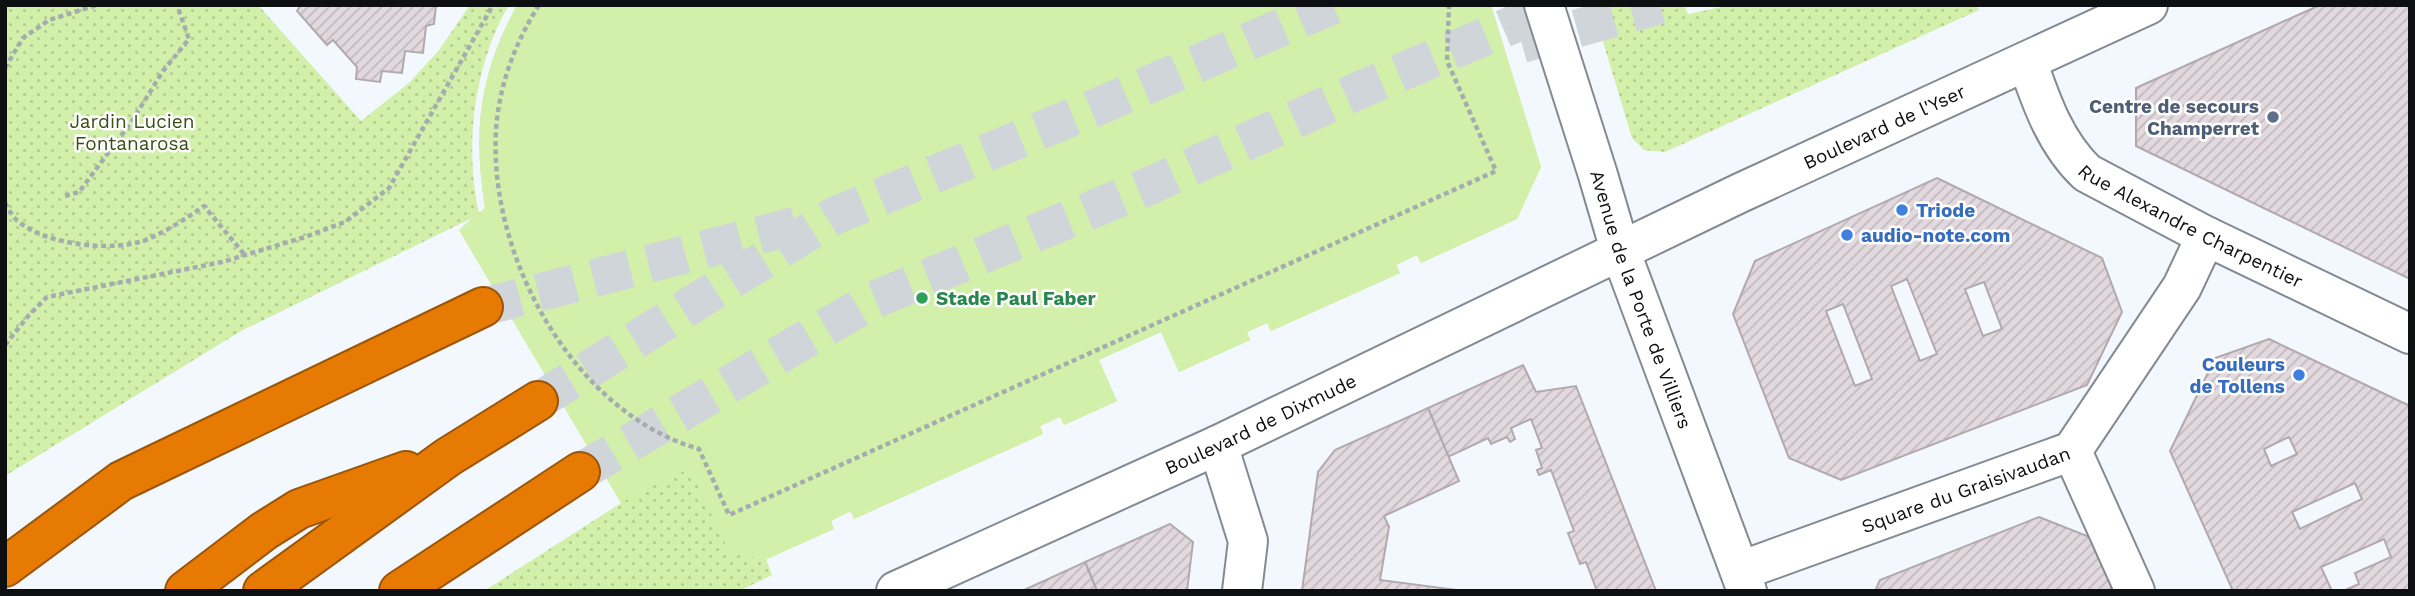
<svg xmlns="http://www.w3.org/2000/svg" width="2415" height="596" font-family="'Work Sans',sans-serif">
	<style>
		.grass { fill: url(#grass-dots) }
		.pitch { fill: #d2f0a9 }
		.building { fill: url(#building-hatch); stroke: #b2a9ae; stroke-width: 2; fill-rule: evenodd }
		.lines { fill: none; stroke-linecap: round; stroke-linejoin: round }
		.highway-tunnel { stroke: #d0d5da; stroke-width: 38; stroke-dasharray: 38 19; stroke-linecap: butt }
		.minor-casing { stroke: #848a91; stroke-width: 42 }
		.highway-casing { stroke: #9a5507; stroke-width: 42 }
		.path { stroke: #a6abb0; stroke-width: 4.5; stroke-dasharray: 5 3.5; stroke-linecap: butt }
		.minor { stroke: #fff; stroke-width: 38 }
		.highway { stroke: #e67a02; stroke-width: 38 }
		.service-dot { fill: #5c6f8a; stroke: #fff; stroke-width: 2.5 }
		.shop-dot { fill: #3f7fe0; stroke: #fff; stroke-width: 2.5 }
		.leisure-dot { fill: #2e9e5b; stroke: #fff; stroke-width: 2.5 }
		.labels { text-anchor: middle; stroke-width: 5; stroke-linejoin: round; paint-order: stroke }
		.service-label { font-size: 19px; font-weight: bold; fill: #4e5e75; stroke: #fff; text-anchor: end }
		.park-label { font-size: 19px; fill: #3a4e14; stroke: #fff }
		.street-label { font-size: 19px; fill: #0d0f11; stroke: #fff }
		.shop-label { font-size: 19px; font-weight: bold; fill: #366cbe; stroke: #fff; text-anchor: start }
		.leisure-label { font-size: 19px; font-weight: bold; fill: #27864d; stroke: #fff; text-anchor: start }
	</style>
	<defs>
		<pattern id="grass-dots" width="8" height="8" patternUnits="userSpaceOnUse" patternTransform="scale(1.75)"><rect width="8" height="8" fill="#d2f0a9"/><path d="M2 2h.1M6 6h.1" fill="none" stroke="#b3cd90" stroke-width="1.8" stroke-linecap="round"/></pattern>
		<pattern id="building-hatch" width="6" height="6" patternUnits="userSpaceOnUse" patternTransform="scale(1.75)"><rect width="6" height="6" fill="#e2d9df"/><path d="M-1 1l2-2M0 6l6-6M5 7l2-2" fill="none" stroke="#c1b9be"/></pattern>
	</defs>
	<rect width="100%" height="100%" fill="#f2f8fe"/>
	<g class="grass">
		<path d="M5 5H258L361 121 410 82 439 50 470 5H509C474 64 464 147 479 213L485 208C473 130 479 75 517 5H1491L1541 167 1517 219 1421 263 1417 255 1396 265 1400 273 1271 331 1267 323 1247 332 1250 340 1179 372 1161 332 1098 360 1117 401 1064 425 1060 417 1040 426 1043 434 854 519 851 511 831 521 834 529 766 559 772 575 739 591H484L621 503 459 230 472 218 241 331 5 476Z"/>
		<path d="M1592 5H1684L1688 14 1731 5H1976L1979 10 1665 152 1644 150 1632 138Z"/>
	</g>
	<path class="pitch" d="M517 5H1491L1541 167 1517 219 1421 263 1417 255 1396 265 1400 273 1271 331 1267 323 1247 332 1250 340 1179 372 1161 332 1099 360 1117 401 1064 425 1060 417 1040 426 1043 434 854 519 850 511 830 521 834 529 765 560 729 552 693 475 679 471 621 503 459 230 485 208C473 130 479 75 517 5Z"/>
	<g class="building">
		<path d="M301 5H436L434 24 426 26 423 53 405 51 402 73 382 71 380 82 356 79 357 67 333 40 327 45 297 11Z"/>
		<path d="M2320 5H2410V279L2136 146V88Z"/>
		<path d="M1937 178 2102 258 2122 312 2087 385 1841 480 1789 458 1733 314 1755 261ZM1907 279 1937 354 1920 361 1891 286ZM1984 282 2002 329 1983 336 1965 289ZM1843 304 1872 379 1855 386 1826 311Z"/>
		<path d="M2269 339 2410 406V591H2343L2359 584 2355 573 2391 557 2384 539 2321 567 2332 591H2233L2170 451 2215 358ZM2289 437 2297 454 2271 466 2264 449ZM2355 483 2362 499 2300 529 2292 512Z"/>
		<path d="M1523 365 1536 392 1576 386 1656 591H1597L1586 562 1580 564 1568 533 1574 531 1551 470 1539 475 1537 470 1542 468 1536 450 1542 448 1531 419 1511 428 1515 439 1510 442 1507 437 1491 444 1488 438 1448 457 1428 408Z"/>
		<path d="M1428 408 1459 481 1384 516 1389 527 1380 580 1464 591H1302L1318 472 1335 450Z"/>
		<path d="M2039 517 2092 538 2115 591H1875L1880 580Z"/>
		<path d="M1170 524 1193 542 1187 591H1097L1085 562Z"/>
		<path d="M1085 562 1097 591H1022Z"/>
	</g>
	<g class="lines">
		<g class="highway-tunnel">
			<path d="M1522 44 1660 5"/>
			<path d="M483 307 798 225"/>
			<path d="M538 401 834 216 1097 107 1333 5"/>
			<path d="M580 472 871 301 1149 186 1362 89 1559 5"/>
		</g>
		<g class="minor-casing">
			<g id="minor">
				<path id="s1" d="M1544 5 1598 175 1620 250 1747 591"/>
				<path id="s2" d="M2027 61C2041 101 2055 143 2087 173L2206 236 2410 334"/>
				<path d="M1218 445 1248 541 1242 591"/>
				<path d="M2072 451 2135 591"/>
				<path id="s3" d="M1740 571 2072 451 2182 287 2206 236"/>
				<path id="s4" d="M896 591 1218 445 1740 193 2148 5"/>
			</g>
		</g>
		<g class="highway-casing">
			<g id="highway">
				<path d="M5 567 121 481 483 307"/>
				<path d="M185 591 264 531 299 509 406 471"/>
				<path d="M263 591 448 457 538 401"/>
				<path d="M399 591 580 472"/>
			</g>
		</g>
		<g class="path">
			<path d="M539 5C517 40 502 77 497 119 483 247 570 412 699 449L729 515 1496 171 1447 61 1449 5"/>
			<path d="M5 68 23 38 49 20 97 5"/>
			<path d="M65 196 79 192 132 121 163 71 189 39 177 5"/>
			<path d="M5 203C9 209 12 217 18 221 45 245 115 253 148 239 167 231 187 218 204 206L244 254"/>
			<path d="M5 345 29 315 47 297 222 262 305 237 345 222 389 188 493 5"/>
		</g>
		<use href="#minor" class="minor"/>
		<use href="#highway" class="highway"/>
	</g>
	<circle class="service-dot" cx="2273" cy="117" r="7"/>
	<g class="shop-dot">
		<circle cx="1902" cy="210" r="7"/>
		<circle cx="1847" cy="235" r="7"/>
		<circle cx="2299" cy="375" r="7"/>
	</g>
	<circle class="leisure-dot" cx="922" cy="298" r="7"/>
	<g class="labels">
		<g class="service-label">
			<text x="2259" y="113">Centre de secours<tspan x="2259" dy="22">Champerret</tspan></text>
		</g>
		<g class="park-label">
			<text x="132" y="128">Jardin Lucien<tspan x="132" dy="22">Fontanarosa</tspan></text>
		</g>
		<g class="street-label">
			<text dy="7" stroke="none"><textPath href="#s4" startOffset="1092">Boulevard de l'Yser</textPath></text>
			<text dy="7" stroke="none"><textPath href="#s2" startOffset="245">Rue Alexandre Charpentier</textPath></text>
			<text dy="7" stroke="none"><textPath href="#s1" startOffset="310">Avenue de la Porte de Villiers</textPath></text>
			<text dy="7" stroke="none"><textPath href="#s4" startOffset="401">Boulevard de Dixmude</textPath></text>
			<text dy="7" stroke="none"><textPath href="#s3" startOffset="240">Square du Graisivaudan</textPath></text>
		</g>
		<g class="shop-label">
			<text x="1916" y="217">Triode</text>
			<text x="1861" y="242">audio-note.com</text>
			<text x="2285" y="371" text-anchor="end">Couleurs<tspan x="2285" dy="22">de Tollens</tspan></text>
		</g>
		<g class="leisure-label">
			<text x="936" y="305">Stade Paul Faber</text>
		</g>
	</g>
	<rect width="2415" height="596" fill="none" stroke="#0d0f11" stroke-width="14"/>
</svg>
